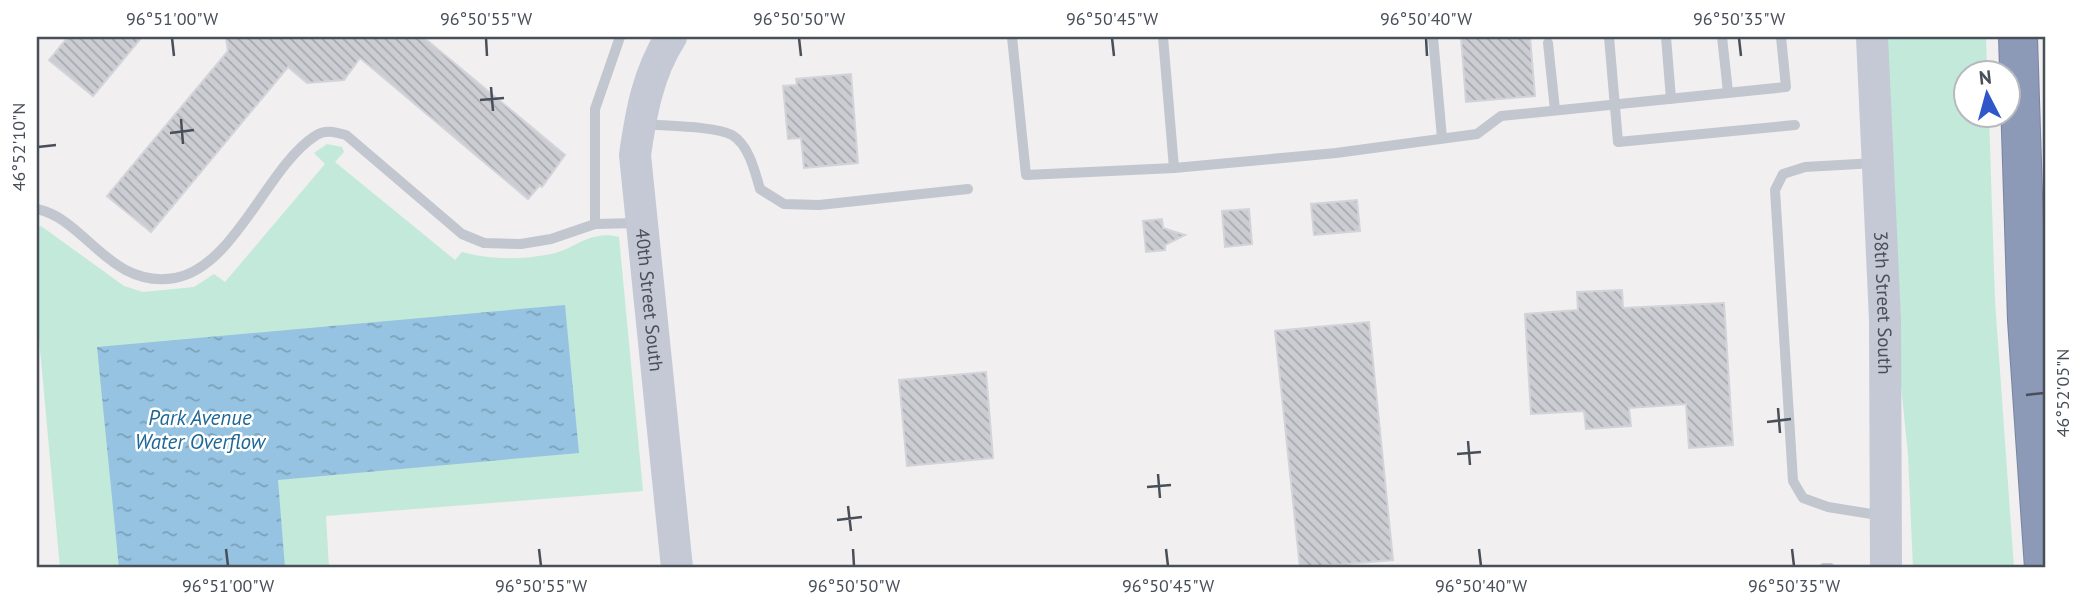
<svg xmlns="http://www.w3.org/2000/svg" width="2082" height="605" font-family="'PT Sans',sans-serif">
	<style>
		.grass { fill: #c2e9d9 }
		.water { fill: url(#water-ripples) }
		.building { fill: url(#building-back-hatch); stroke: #d3d4d9; stroke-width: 2 }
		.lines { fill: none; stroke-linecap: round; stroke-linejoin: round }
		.highway-casing { stroke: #7884a3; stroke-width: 40 }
		.lane { stroke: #c1c6cf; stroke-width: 10 }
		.secondary { stroke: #c4c9d5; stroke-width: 32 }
		.highway { stroke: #8c99b7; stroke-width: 38 }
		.ticks { fill: none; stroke: #494f59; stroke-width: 2.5 }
		.labels { text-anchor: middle; stroke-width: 5; stroke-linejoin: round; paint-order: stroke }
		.street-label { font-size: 19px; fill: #494f59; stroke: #fff }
		.water-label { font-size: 21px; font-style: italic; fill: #1e6797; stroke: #fff }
		.neatline { fill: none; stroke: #494f59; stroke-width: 2.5 }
		.ticks-label { font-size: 18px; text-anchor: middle; fill: #494f59 }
	</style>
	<defs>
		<pattern id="water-ripples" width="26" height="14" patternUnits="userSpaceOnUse" patternTransform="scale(1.75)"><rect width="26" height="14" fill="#95c3e1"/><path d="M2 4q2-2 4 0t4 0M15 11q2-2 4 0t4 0" fill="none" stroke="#7ca1b9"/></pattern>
		<pattern id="building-back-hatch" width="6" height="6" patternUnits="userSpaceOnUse" patternTransform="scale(1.75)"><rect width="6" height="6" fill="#cccdd3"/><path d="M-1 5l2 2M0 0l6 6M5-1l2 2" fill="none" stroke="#a8a9ae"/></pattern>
	</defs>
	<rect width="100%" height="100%" fill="#f1efef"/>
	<g class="grass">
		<path d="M1886 37H1986L1987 73 1966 74V116H1989L1995 301 2014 568H1913L1908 454 1899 366Z"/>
		<path d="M327 144 342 147 344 152 335 162 455 260 462 252C492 260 521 260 551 254 575 249 591 229 619 237L643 491 326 516 329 568H60L37 316V228L41 226 124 286 143 292 194 287 214 274 225 282 325 164 314 153Z"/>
	</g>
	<path class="water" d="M565 305 579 453 278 480 285 568H119L97 347Z"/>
	<g class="building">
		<path d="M68 37H142L93 96 49 60Z"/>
		<path d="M226 37H423L565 155 542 187 540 185 528 199 360 58 344 80 307 83 288 67 151 232 107 196 228 51Z"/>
		<path d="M1461 37H1530L1535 96 1466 102Z"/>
		<path d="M851 74 858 163 804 168 801 138 788 139 783 86 797 85 796 79Z"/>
		<path d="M1357 200 1360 231 1314 235 1311 204Z"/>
		<path d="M1249 209 1252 244 1225 247 1222 211Z"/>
		<path d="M1162 219 1163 228 1185 235 1165 245V250L1146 252 1143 221Z"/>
		<path d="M1622 290 1623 308 1724 303 1733 445 1689 448 1686 404 1629 408 1631 426 1586 429 1584 411 1531 414 1525 314 1578 310 1577 292Z"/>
		<path d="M1369 322 1393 560 1300 568 1275 331Z"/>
		<path d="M986 372 993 458 907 466 899 380Z"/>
	</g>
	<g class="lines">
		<g class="highway-casing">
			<path id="highway" d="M2018 37 2027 320 2044 568"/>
		</g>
		<g class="lane">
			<path d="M1012 37 1026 175 1174 168 1336 153 1477 134 1501 116 1786 87 1781 37"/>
			<path d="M1163 37 1174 168"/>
			<path d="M1433 37 1442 138"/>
			<path d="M1609 37 1618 142 1795 125"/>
			<path d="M1666 37 1671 99"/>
			<path d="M1722 37 1728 92"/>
			<path d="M1548 43 1555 110"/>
			<path d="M643 124C663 126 716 126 732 135 749 145 755 172 760 189L784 204 819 205 968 189"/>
			<path d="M1875 163 1805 167 1783 174 1775 190 1793 481 1803 498 1828 507 1884 516"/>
			<path d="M37 209C86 219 109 289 175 278 235 267 267 167 315 136 325 129 335 132 346 135L462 234 484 243 521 244 551 239 595 224 638 223"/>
			<path d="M595 224V109L620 37"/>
			<path d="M1824 568H1830"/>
		</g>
		<g class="secondary">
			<path id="s1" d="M671 37C648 73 641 113 635 155L677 568"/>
			<path id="s2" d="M1872 37 1885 320 1886 568"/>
		</g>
		<use href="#highway" class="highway"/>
	</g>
	<path class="ticks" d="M172 38 174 56M486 38 487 56M799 38 801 56M1112 38 1114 56M1426 38 1427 56M1739 38 1741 56M491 87 493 111M480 100 504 98M181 119 183 144M170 133 194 130M38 147 56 145M2026 395 2044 393M1778 408 1780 433M1767 422 1791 419M1468 441 1470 465M1457 454 1481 452M1158 474 1160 498M1147 487 1171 485M848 506 851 531M837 520 862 517M226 549 228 566M539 549 541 566M853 549 854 566M1166 549 1168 566M1479 549 1481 566M1792 549 1794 566"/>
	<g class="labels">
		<g class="street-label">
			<text dy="7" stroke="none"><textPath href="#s1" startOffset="270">40th Street South</textPath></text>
			<text dy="7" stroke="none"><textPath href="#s2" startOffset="266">38th Street South</textPath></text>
		</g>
		<g class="water-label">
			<text x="200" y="425">Park Avenue<tspan x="200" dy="24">Water Overflow</tspan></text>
		</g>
	</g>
	<rect width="2082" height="605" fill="none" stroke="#ffffff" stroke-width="77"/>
	<g transform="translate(1987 94) rotate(354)"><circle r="33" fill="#ffffff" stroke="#b6b9bd" stroke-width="2"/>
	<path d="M0-5L12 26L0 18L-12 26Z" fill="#3056ca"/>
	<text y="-10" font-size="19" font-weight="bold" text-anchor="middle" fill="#494f59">N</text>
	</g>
	<rect x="38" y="38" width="2006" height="528" class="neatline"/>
	<g class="ticks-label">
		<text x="172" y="25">96°51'00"W</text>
		<text x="486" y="25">96°50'55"W</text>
		<text x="799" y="25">96°50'50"W</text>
		<text x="1112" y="25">96°50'45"W</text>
		<text x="1426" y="25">96°50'40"W</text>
		<text x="1739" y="25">96°50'35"W</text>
		<text transform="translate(19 147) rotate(-90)" y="6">46°52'10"N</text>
		<text transform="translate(2063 393) rotate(-90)" y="6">46°52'05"N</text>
		<text x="228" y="592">96°51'00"W</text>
		<text x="541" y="592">96°50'55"W</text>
		<text x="854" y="592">96°50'50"W</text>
		<text x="1168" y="592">96°50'45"W</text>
		<text x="1481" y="592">96°50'40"W</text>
		<text x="1794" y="592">96°50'35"W</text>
	</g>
</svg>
